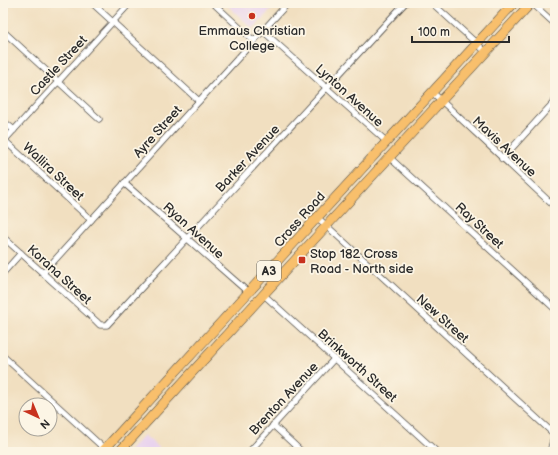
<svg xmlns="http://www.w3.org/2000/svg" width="558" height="455" font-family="'Balsamiq Sans',sans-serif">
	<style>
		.built { fill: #e8d2ee }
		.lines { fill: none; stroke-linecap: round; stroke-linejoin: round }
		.minor-casing { stroke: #494641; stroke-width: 7 }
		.trunk-casing { stroke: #494641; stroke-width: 10 }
		.minor { stroke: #fff; stroke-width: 5.5 }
		.trunk { stroke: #f8bf6c; stroke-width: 9 }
		.poi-dot { fill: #c8321e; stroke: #fcf5e5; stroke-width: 1.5 }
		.labels { text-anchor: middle; stroke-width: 3.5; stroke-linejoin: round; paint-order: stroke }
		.shield { fill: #fcf5e5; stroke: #6a6863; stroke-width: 1 }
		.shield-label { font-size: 12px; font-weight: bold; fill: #2b2b2b }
		.poi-label { font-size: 13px; fill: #2b2b2b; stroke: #fcf5e5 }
		.street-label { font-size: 13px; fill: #2b2b2b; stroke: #fcf5e5 }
	</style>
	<rect width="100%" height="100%" fill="#fcf5e5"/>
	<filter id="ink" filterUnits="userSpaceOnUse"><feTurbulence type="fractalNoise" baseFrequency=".025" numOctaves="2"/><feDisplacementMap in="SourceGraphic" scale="8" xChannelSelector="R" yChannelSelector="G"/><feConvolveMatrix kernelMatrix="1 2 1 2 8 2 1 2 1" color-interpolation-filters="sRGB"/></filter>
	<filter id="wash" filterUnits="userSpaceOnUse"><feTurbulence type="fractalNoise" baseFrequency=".012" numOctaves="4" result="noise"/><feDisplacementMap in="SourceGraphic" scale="16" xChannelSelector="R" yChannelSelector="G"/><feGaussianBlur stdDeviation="0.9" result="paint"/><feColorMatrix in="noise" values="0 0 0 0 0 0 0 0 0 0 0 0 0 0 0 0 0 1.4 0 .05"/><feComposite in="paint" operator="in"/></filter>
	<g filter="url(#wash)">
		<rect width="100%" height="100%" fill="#f1dfc0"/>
		<g class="built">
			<path d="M225 3H277L253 29Z"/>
			<path d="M144 435 164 452H128Z"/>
		</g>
	</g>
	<g filter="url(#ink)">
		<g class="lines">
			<g class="minor-casing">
				<g id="minor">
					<path d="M92 3 199 101"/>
					<path d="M213 3 254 41"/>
					<path d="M432 3 486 52"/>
					<path d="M532 3 555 24"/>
					<path d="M3 31 99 119"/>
					<path d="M263 31 387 142"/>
					<path d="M432 92 555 207"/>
					<path d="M3 121 14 130"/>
					<path d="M3 139 91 220"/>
					<path d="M3 142 130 3"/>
					<path d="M389 157 555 309"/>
					<path d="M502 159 555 101"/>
					<path d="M124 183 249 293"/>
					<path d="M318 218 554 434"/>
					<path d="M3 237 96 321 100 325H107L405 3"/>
					<path d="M3 273 21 253"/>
					<path d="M43 273 288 3"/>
					<path d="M264 295 437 452"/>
					<path d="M3 356 108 452"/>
					<path d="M273 425 302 452"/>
					<path d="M249 452 334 359"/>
					<path d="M550 452 555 432"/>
				</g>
			</g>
			<g class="trunk-casing">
				<g id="trunk">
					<path d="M102 452 514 3"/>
					<path d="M119 452 531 3"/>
				</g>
			</g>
			<use href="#minor" class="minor"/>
			<use href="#trunk" class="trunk"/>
		</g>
	</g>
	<g class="poi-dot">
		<circle cx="252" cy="16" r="4"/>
		<rect x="298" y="256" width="8" height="8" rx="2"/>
	</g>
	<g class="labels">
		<rect class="shield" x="257" y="261" width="24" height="20" rx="3"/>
		<g class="shield-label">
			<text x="269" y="275">A3</text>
		</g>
		<g class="poi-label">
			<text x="252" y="35">Emmaus Christian<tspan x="252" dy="15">College</tspan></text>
			<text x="310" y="258" text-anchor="start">Stop 182 Cross<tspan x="310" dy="15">Road - North side</tspan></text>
		</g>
		<g class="street-label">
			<text transform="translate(58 65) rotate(-47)" y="5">Castle Street</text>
			<text transform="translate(350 95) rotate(42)" y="5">Lynton Avenue</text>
			<text transform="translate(157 131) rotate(-48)" y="5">Ayre Street</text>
			<text transform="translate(505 146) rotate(43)" y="5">Mavis Avenue</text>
			<text transform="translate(247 158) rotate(-47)" y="5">Barker Avenue</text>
			<text transform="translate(54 171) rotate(43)" y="5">Wallira Street</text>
			<text transform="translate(299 219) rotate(-48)" y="5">Cross Road</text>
			<text transform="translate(480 225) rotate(43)" y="5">Ray Street</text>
			<text transform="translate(194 230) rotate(42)" y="5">Ryan Avenue</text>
			<text transform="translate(60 274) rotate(42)" y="5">Korana Street</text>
			<text transform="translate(443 318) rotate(42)" y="5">New Street</text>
			<text transform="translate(358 365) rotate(42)" y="5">Brinkworth Street</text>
			<text transform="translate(283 398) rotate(-47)" y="5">Brenton Avenue</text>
		</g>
	</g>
	<rect width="558" height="455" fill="none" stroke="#fcf5e5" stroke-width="16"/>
	<g transform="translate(38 417) rotate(136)"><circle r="19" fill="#fcf5e5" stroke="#a8a49b"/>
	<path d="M0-3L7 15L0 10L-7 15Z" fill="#c8321e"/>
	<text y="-6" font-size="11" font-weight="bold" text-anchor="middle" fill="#2b2b2b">N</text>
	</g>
	<path d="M412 36v6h97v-6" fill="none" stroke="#2b2b2b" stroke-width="2"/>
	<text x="418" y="36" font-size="12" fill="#2b2b2b" stroke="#fcf5e5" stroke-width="3" paint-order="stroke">100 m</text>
</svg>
